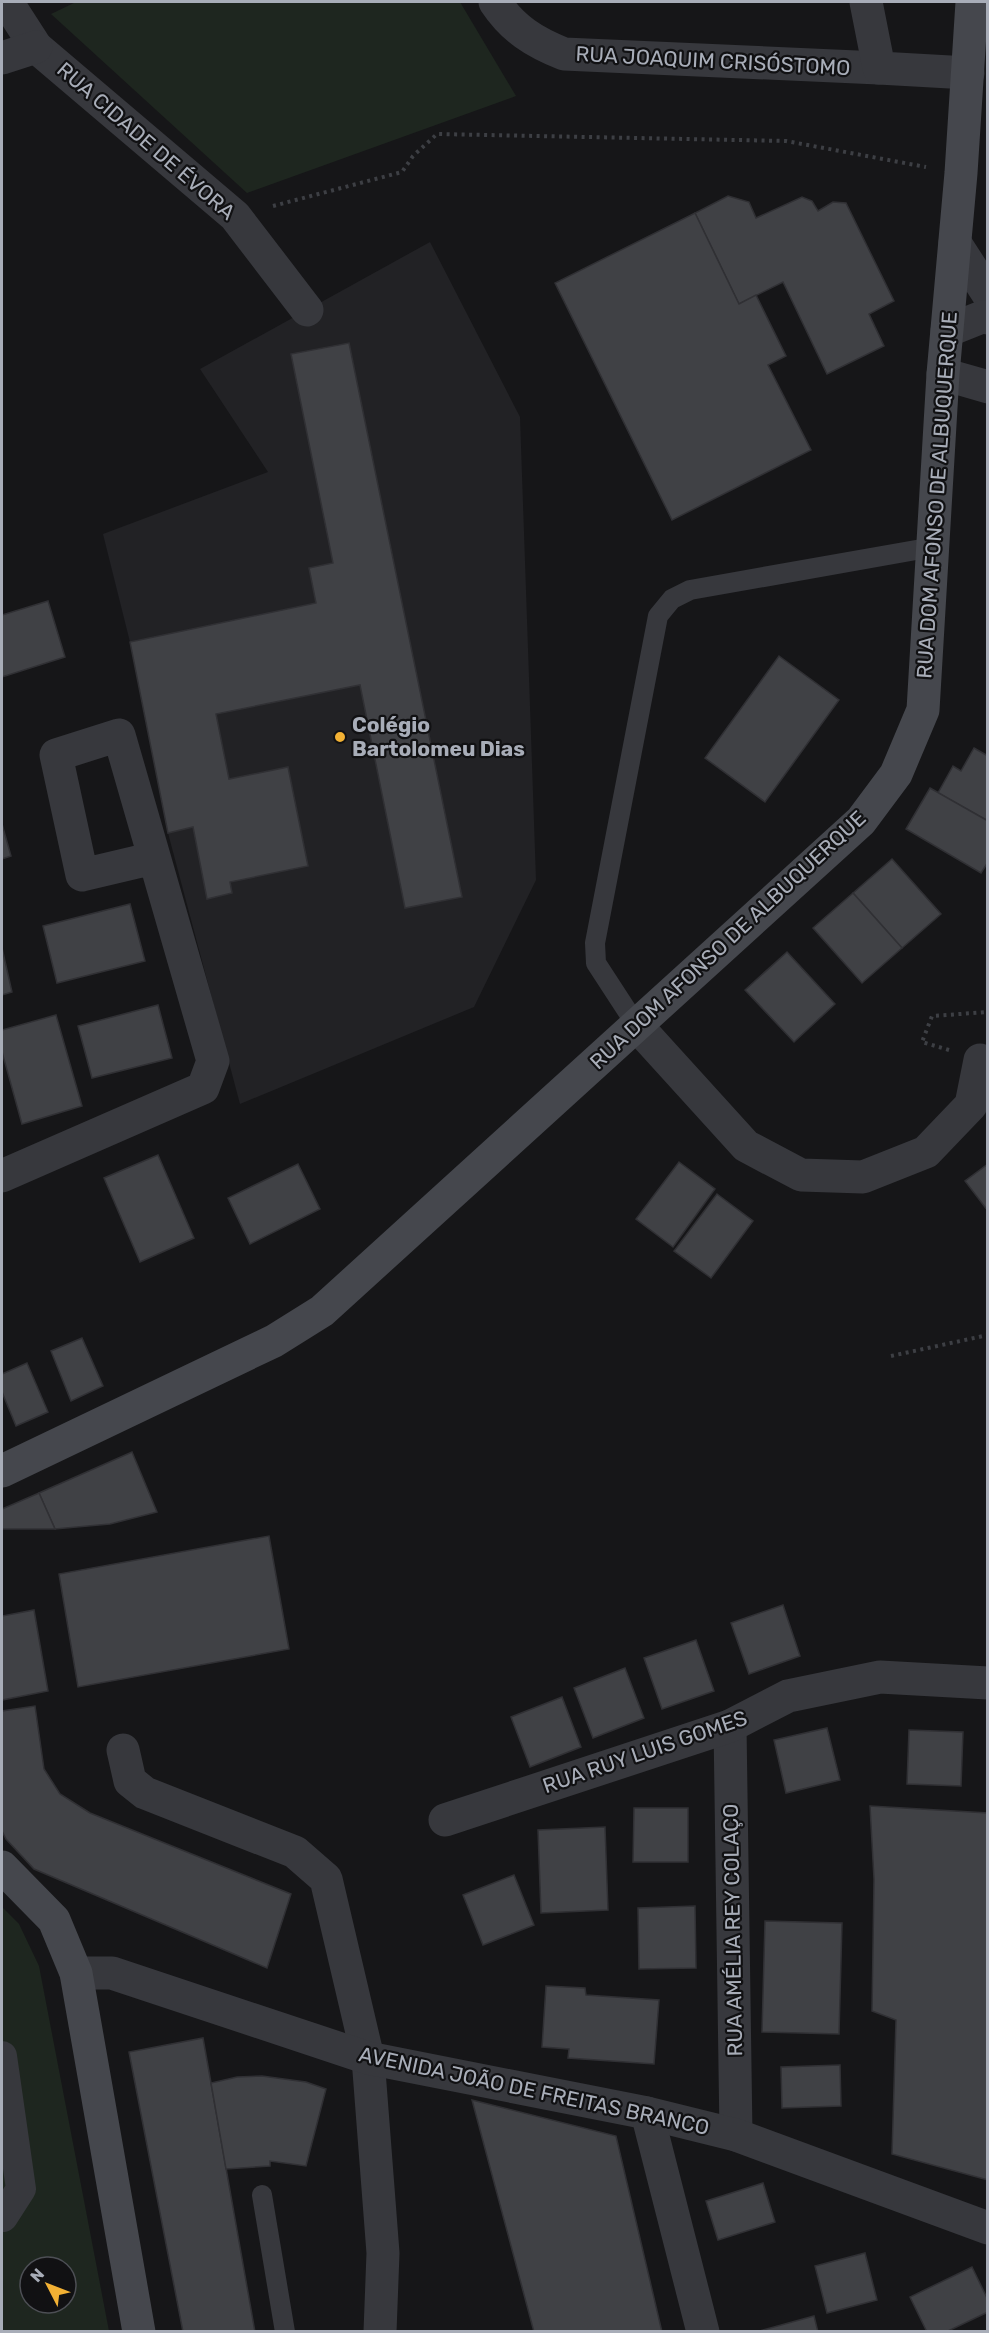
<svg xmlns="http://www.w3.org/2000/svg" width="989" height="2333" font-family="Rubik,sans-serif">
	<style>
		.built { fill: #222225 }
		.green { fill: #1e261f; fill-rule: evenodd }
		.building { fill: #404145; stroke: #303034; stroke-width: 1.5 }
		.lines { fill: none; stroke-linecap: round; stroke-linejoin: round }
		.path { stroke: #3d3f44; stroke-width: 4; stroke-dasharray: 3 4.5; stroke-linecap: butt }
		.service { stroke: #37383d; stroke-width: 20 }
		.pedestrian { stroke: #37383d; stroke-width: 30 }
		.minor { stroke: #37383d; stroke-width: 33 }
		.secondary { stroke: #45474d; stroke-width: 33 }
		.poi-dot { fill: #f2b134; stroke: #111113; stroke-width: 2 }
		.labels { text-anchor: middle; stroke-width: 4.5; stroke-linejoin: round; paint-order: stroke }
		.street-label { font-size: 21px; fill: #a8adb8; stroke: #111113 }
		.poi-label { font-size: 21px; font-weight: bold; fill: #a8adb8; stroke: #111113; text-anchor: start }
	</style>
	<rect width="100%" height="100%" fill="#161618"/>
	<path class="built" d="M430 242 520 417 536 880 474 1007 240 1104 168 833 130 642 103 534 268 472 200 369Z"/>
	<g class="green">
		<path d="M76 2H460L516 96 247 193 51 14Z"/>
		<path d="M2 1907 19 1924 39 1966 109 2331H2ZM30 2267H66V2303H30Z"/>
	</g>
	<g class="building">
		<path d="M728 196 749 202 756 218 802 197 812 201 818 211 833 202 846 203 894 301 869 314 884 346 827 374 783 282 739 304 695 213Z"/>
		<path d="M695 213 739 304 756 295 786 356 768 365 811 450 672 520 555 283Z"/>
		<path d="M349 343 462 897 405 908 360 685 216 714 229 779 288 767 308 866 230 882 232 893 207 899 193 827 168 833 130 642 316 603 309 568 333 563 291 354Z"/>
		<path d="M48 601 65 657 2 677V615Z"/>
		<path d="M779 656 839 700 765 802 705 758Z"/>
		<path d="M974 748 988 756V821L938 793 953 766 961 771Z"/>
		<path d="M930 788 988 821V862L981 873 906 829Z"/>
		<path d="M2 824 11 856 2 859Z"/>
		<path d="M892 859 941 914 902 948 853 893Z"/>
		<path d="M853 893 902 948 862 983 813 928Z"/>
		<path d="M130 904 145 961 57 983 43 926Z"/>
		<path d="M2 948 12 992 2 995Z"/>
		<path d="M787 952 835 1004 794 1042 745 990Z"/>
		<path d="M158 1005 172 1058 92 1078 78 1026Z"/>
		<path d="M56 1015 82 1106 22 1124 2 1052V1030Z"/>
		<path d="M158 1155 194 1238 140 1262 104 1178Z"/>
		<path d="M679 1162 715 1189 673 1247 636 1219Z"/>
		<path d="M298 1164 320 1209 250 1244 228 1198Z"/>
		<path d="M988 1164V1211L965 1181Z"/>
		<path d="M717 1194 753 1221 711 1278 674 1251Z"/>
		<path d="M82 1338 103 1386 71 1401 51 1351Z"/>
		<path d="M27 1363 48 1412 16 1426 2 1392V1374Z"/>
		<path d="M132 1452 157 1512 110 1524 55 1529 39 1493Z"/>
		<path d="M39 1493 55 1529H2V1509Z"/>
		<path d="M269 1536 289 1649 78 1687 59 1574Z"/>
		<path d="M783 1605 800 1656 749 1674 731 1623Z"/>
		<path d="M34 1610 48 1691 2 1700V1616Z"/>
		<path d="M696 1640 714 1691 662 1709 644 1658Z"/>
		<path d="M625 1668 644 1718 593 1738 574 1688Z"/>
		<path d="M562 1697 581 1747 530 1767 511 1717Z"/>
		<path d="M35 1706 44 1769 60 1794 90 1813 291 1894 267 1968 34 1869 6 1839 2 1831V1711Z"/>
		<path d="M827 1728 840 1780 786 1793 774 1740Z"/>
		<path d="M909 1730 963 1732 961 1786 907 1784Z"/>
		<path d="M870 1806 988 1813V2180L892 2154 896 2020 872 2011 874 1879Z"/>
		<path d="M634 1808H688V1862H633Z"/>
		<path d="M605 1827 608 1910 541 1913 538 1830Z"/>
		<path d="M514 1875 534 1925 483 1945 463 1895Z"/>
		<path d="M695 1906 696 1968 639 1969 638 1908Z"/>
		<path d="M765 1921 842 1923 839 2034 762 2032Z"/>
		<path d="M546 1986 585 1988 586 1995 659 2000 654 2064 568 2058 569 2049 542 2047Z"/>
		<path d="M203 2038 211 2083 255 2332H183L129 2052Z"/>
		<path d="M840 2065 841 2106 782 2108 781 2067Z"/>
		<path d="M262 2076 306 2082 326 2089 306 2166 270 2161V2166L226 2169 211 2083 237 2077Z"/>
		<path d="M472 2100 616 2136 662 2332H534Z"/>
		<path d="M763 2183 775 2222 718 2240 706 2201Z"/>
		<path d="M865 2253 877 2300 827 2313 815 2266Z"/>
		<path d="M972 2267 988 2300V2312L946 2332H927L910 2297Z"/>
		<path d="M814 2316 818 2332H756Z"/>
	</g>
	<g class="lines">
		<g class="path">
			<path d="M273 206 402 172 413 156 437 134 786 141 926 167"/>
			<path d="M949 1050 922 1042 932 1016 988 1012"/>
			<path d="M891 1356 988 1335"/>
		</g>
		<g class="service">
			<path d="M637 1026 596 963 595 943 658 616 672 599 690 590 933 547"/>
			<path d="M262 2195 285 2332"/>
		</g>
		<path class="pedestrian" d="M2 2056 21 2189 3 2217"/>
		<g class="minor">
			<path d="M7 2 36 47 235 216 307 310"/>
			<path d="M495 2C513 29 534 42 564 54L879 68"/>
			<path d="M866 2 879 68 968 73"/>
			<path d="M2 58 36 47"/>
			<path d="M955 243 988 294"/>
			<path d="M947 331 982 317 988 318"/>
			<path d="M943 374 988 387"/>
			<path d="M637 1026 746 1146 801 1175 863 1177 926 1152 971 1105 980 1060"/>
			<path d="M2 1176 203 1088 213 1061 119 735 56 755 82 875 154 858"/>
			<path d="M730 1726 736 2135"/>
			<path d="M123 1750 130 1781 145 1793 295 1852 326 1879 368 2058 383 2253 380 2332"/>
			<path d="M445 1820 730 1726 788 1696 880 1677 988 1683"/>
			<path d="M76 1973H112L368 2058 647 2113 736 2135 988 2228"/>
			<path d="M647 2113 703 2332"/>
		</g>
		<g class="secondary">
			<path d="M2 1471 274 1341 322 1311 861 821 896 774 923 710 943 374 961 173 972 2"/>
			<path d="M2 1867 54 1920 76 1973 139 2332"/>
		</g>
	</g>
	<circle class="poi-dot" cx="340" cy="737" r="6"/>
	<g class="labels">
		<g class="street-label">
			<text transform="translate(713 61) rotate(3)" y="7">RUA JOAQUIM CRISÓSTOMO</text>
			<text transform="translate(146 141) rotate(41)" y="7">RUA CIDADE DE ÉVORA</text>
			<text transform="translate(937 495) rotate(-86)" y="7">RUA DOM AFONSO DE ALBUQUERQUE</text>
			<text transform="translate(728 940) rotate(-43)" y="7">RUA DOM AFONSO DE ALBUQUERQUE</text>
			<text transform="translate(645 1752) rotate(-19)" y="7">RUA RUY LUIS GOMES</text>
			<text transform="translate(733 1930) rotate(-91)" y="7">RUA AMÉLIA REY COLAÇO</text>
			<text transform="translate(534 2091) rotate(12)" y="7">AVENIDA JOÃO DE FREITAS BRANCO</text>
		</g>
		<g class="poi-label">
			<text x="352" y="732">Colégio<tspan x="352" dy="24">Bartolomeu Dias</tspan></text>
		</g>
	</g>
	<rect width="989" height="2333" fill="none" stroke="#a8adb8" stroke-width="6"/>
	<g transform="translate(48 2285) rotate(312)"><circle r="28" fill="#111113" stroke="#4d4f55" stroke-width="1.5"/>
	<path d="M0-4.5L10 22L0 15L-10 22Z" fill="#f2b134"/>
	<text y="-9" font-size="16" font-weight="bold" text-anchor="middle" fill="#a8adb8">N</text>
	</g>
</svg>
